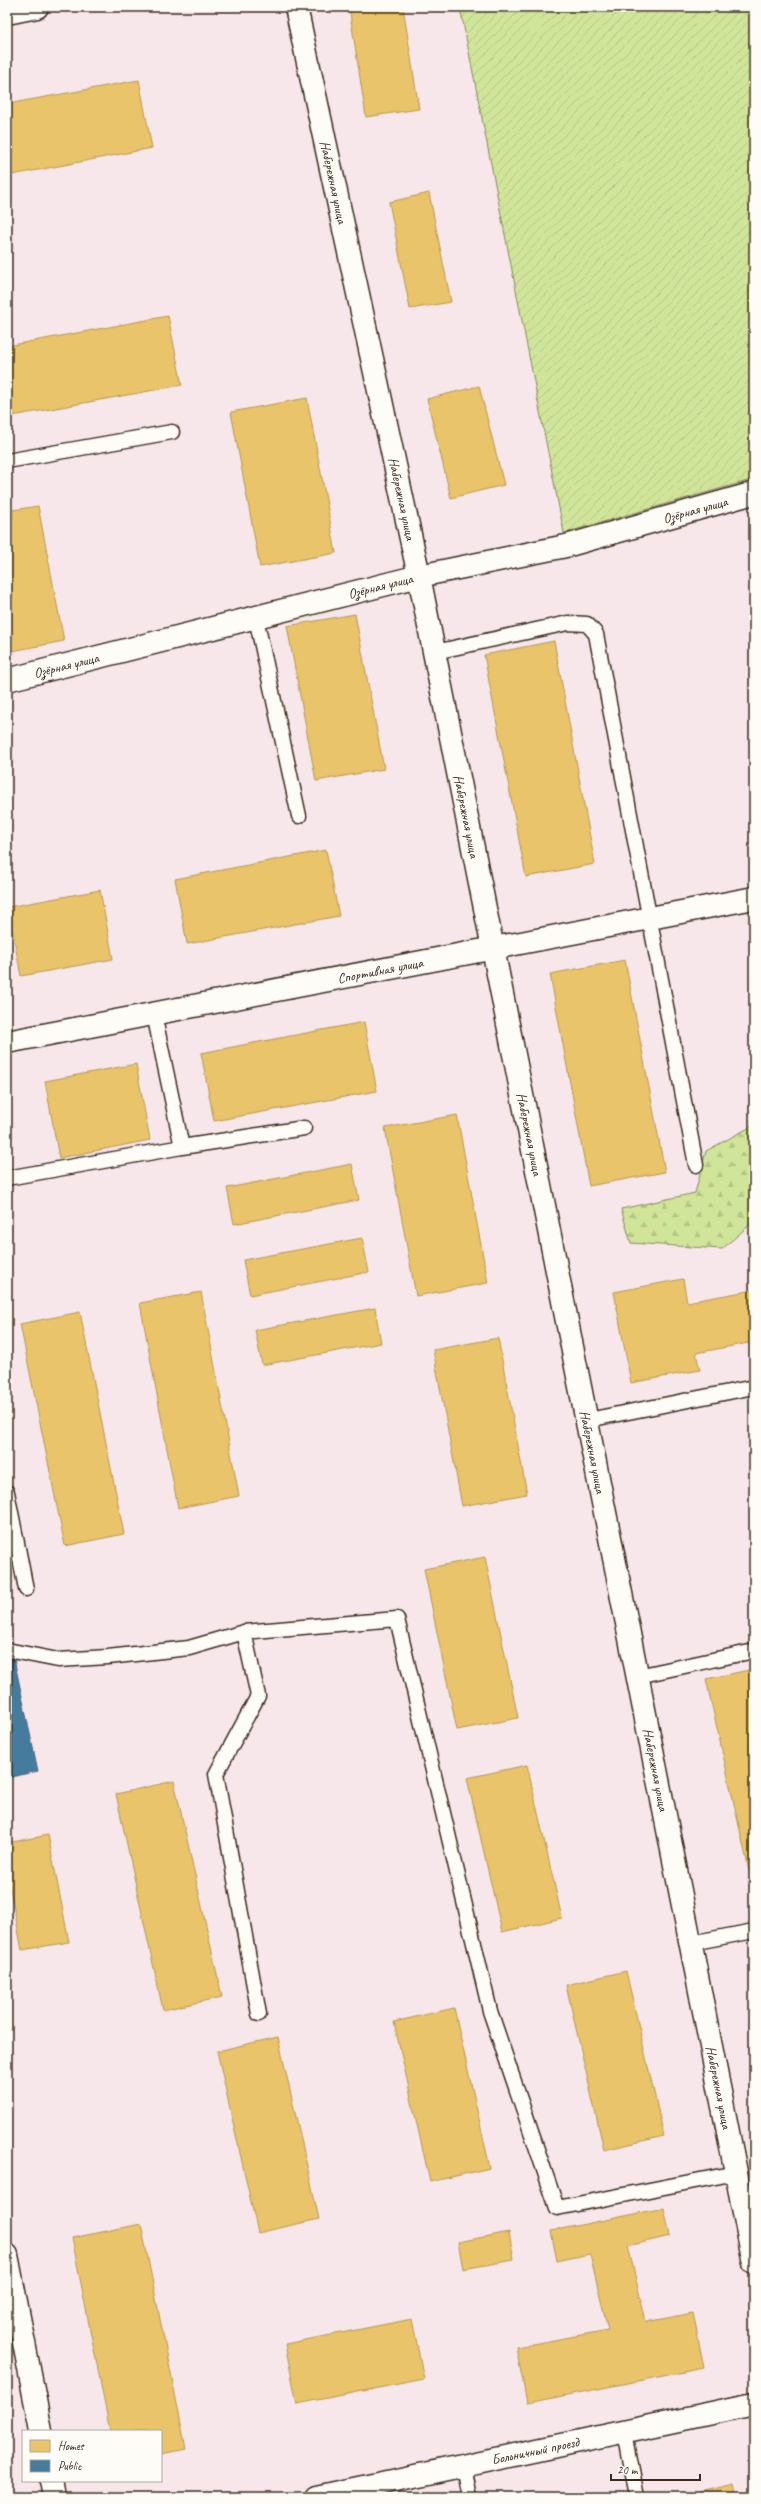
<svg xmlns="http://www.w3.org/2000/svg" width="761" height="2504" font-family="Caveat,sans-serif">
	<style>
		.forest { fill: url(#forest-firs); stroke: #86885c }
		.garden { fill: url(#garden-furrows); stroke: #86885c }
		.homes { fill: #e9c46a; stroke: #b59653 }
		.public { fill: #457b9d; stroke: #426377 }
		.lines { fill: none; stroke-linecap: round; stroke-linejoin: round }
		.service-casing { stroke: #3b2a1e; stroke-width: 17 }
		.minor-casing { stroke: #3b2a1e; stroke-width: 25 }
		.service { stroke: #fdfcf7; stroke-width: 14 }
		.minor { stroke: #fdfcf7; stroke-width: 22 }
		.labels { text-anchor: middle; stroke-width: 4; stroke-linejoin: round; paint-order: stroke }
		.street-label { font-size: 14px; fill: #3b2a1e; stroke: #fdfcf7 }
	</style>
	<defs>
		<pattern id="forest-firs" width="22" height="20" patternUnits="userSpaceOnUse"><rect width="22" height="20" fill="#d0e59a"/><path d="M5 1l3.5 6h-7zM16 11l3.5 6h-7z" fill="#b4c584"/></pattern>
		<pattern id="garden-furrows" width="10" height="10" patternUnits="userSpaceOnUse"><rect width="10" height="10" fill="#d0e59a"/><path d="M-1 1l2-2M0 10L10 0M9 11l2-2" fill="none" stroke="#b4c584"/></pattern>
	</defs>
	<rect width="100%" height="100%" fill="#f8e7ea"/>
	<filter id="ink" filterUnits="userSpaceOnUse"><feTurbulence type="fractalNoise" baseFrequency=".025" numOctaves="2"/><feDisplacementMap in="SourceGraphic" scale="8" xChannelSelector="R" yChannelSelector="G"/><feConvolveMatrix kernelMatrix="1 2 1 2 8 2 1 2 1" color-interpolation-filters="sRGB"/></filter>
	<g filter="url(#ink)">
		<path class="forest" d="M754 1125V1221L722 1249 631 1243 621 1209 695 1193 706 1151Z"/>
		<path class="garden" d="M460 7H754V479L564 533Z"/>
		<g class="homes">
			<path d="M349 7H403L419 109 366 117Z"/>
			<path d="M139 80 152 148 7 176V104Z"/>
			<path d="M429 193 451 302 410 309 389 202Z"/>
			<path d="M168 316 182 385 7 417V346Z"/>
			<path d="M479 386 504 485 451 498 427 399Z"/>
			<path d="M307 398 336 553 260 567 231 412Z"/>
			<path d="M38 506 64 641 7 652V511Z"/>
			<path d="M355 614 384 769 316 781 287 626Z"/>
			<path d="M554 641 595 864 526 877 484 655Z"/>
			<path d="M326 850 339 916 187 944 175 879Z"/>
			<path d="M100 890 113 959 21 976 8 907Z"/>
			<path d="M625 960 665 1172 589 1186 550 974Z"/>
			<path d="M364 1022 377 1091 214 1121 201 1053Z"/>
			<path d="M136 1064 150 1140 59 1158 45 1081Z"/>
			<path d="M457 1115 488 1283 416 1296 385 1128Z"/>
			<path d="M352 1164 359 1200 234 1224 227 1188Z"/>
			<path d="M362 1238 369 1272 250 1295 243 1260Z"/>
			<path d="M683 1279 687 1302 754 1290V1342L696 1353 700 1370 631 1383 614 1292Z"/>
			<path d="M201 1292 239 1496 178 1508 140 1303Z"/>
			<path d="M375 1308 381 1343 262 1365 255 1330Z"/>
			<path d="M80 1312 124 1534 65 1546 20 1324Z"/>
			<path d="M498 1338 527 1494 462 1506 433 1350Z"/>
			<path d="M485 1557 518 1718 457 1730 424 1569Z"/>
			<path d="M754 1669V1893L706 1679Z"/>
			<path d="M527 1765 562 1918 502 1932 467 1778Z"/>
			<path d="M174 1781 222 1997 163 2010 116 1794Z"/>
			<path d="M48 1835 69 1942 22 1950 7 1873V1843Z"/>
			<path d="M626 1971 664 2136 604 2150 566 1985Z"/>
			<path d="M454 2008 490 2168 430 2182 394 2022Z"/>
			<path d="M278 2037 319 2219 258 2233 217 2051Z"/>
			<path d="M664 2208 670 2236 628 2246 646 2322 693 2313 704 2368 527 2403 516 2347 608 2330 590 2254 557 2261 551 2231Z"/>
			<path d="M141 2224 186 2449 161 2454V2431H110L72 2238Z"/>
			<path d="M509 2232 514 2260 463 2269 458 2242Z"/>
			<path d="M412 2319 424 2379 297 2404 285 2344Z"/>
			<path d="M734 2484 737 2497H679Z"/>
		</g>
		<path class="public" d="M14 1659 38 1771 7 1778V1660Z"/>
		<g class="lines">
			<g class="service-casing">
				<g id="service">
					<path d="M7 461 172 432"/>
					<path d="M256 618 299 816"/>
					<path d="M435 652 568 623 587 624 596 634 696 1165"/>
					<path d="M154 1014 182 1147 304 1128"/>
					<path d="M7 1178 182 1147"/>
					<path d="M588 1420 754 1387"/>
					<path d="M7 1492 26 1589"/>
					<path d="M244 1632 397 1619 490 2011 557 2208 736 2173"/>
					<path d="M7 1650 58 1660 108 1657 189 1648 244 1632 258 1696 216 1774 259 2014"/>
					<path d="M638 1676 754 1651"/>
					<path d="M691 1943 754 1931"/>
					<path d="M625 2432 637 2497"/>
					<path d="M464 2466 470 2497"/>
				</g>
			</g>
			<g class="minor-casing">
				<g id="minor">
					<path id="s1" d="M296 7 419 576 754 2263"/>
					<path d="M7 13 37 7"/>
					<path id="s2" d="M7 680 419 576 566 546 754 493"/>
					<path id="s3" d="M7 1042 754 898"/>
					<path d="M7 2255 41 2431"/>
					<path d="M51 2481 54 2497"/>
					<path id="s4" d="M316 2497 754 2404"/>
				</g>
			</g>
			<use href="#service" class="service"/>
			<use href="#minor" class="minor"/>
		</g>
	</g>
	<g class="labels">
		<g class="street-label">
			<text dy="5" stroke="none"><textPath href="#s1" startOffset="179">Набережная улица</textPath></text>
			<text dy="5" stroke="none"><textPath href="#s1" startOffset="503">Набережная улица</textPath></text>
			<text dy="5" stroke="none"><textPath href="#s2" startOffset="709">Озёрная улица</textPath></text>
			<text dy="5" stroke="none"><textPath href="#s2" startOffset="385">Озёрная улица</textPath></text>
			<text dy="5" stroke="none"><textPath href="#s2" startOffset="61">Озёрная улица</textPath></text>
			<text dy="5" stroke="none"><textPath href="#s1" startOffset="827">Набережная улица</textPath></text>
			<text dy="5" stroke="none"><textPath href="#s3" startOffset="380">Спортивная улица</textPath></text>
			<text dy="5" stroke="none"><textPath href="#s1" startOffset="1151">Набережная улица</textPath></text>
			<text dy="5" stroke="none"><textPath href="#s1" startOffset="1475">Набережная улица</textPath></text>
			<text dy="5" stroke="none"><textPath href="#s1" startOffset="1799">Набережная улица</textPath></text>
			<text dy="5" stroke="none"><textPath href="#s1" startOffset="2123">Набережная улица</textPath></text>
			<text dy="5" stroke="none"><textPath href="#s4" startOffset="224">Больничный проезд</textPath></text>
		</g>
	</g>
	<rect width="761" height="2504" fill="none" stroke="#fdfcf7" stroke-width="24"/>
	<rect x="12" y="12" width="737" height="2480" fill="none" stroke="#3b2a1e" stroke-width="1.5" filter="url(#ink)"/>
	<rect x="22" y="2430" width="140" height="52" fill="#fdfcf7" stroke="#afa8a0"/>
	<rect x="30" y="2440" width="20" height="12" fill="#e9c46a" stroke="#afa8a0"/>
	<text x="58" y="2450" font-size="12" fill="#3b2a1e">Homes</text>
	<rect x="30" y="2460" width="20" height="12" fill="#457b9d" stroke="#afa8a0"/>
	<text x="58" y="2470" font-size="12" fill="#3b2a1e">Public</text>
	<path d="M611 2474v6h89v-6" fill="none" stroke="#3b2a1e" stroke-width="2"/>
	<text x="617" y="2474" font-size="12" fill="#3b2a1e" stroke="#fdfcf7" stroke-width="3" paint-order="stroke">20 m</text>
</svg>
